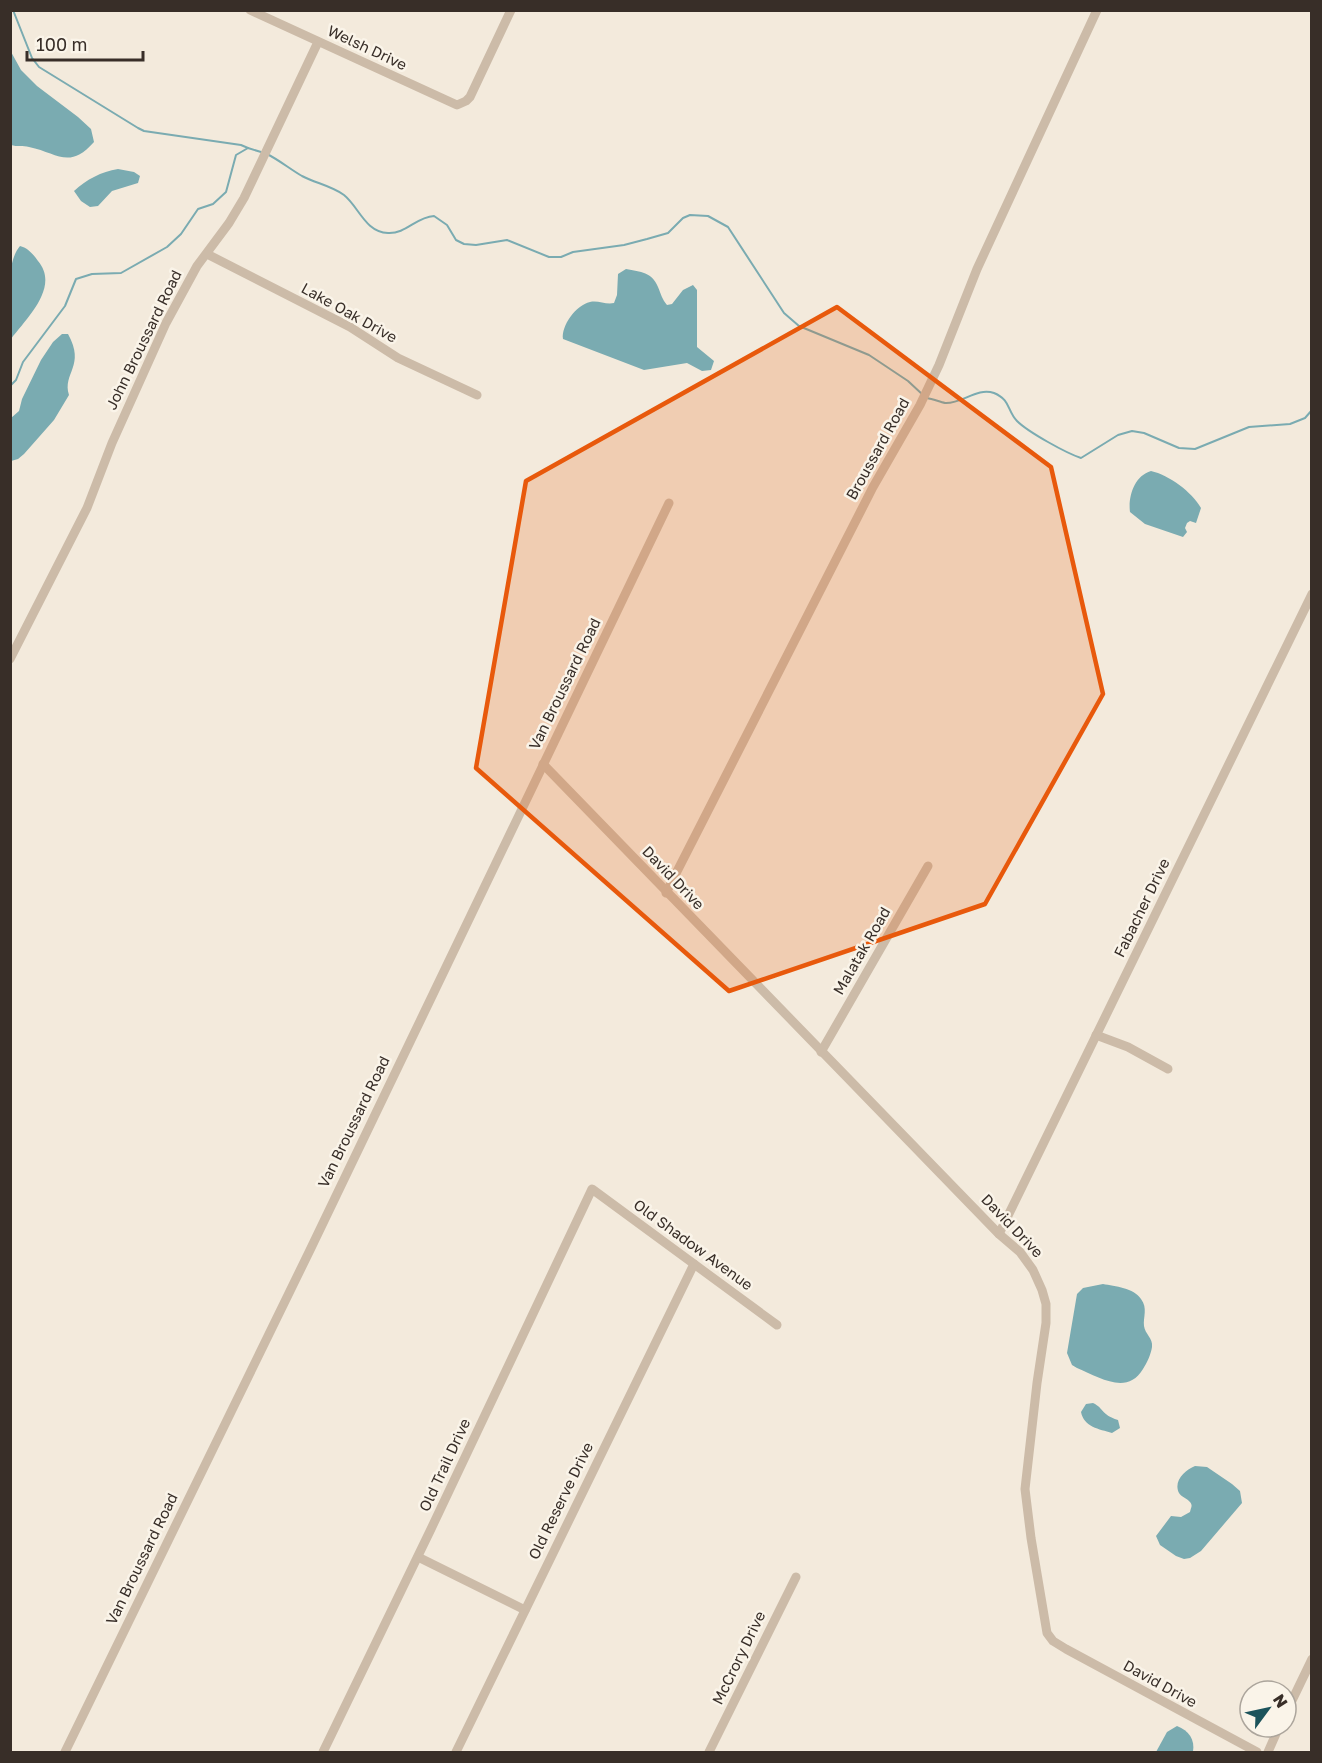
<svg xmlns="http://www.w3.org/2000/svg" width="1322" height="1763" font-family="'Golos Text',sans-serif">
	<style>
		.water { fill: #7aabb1 }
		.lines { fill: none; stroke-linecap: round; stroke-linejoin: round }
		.stream { stroke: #7aabb1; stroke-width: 2 }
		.street { stroke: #ccbba8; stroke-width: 9 }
		.marked { fill: #e8590c; fill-opacity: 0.2; stroke: #e8590c; stroke-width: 4.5; stroke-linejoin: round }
		.labels { text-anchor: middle; stroke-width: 5; stroke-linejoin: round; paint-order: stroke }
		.street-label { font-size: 15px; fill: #382e28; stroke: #faf4e9 }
	</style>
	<rect width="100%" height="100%" fill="#f3eadc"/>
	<g class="water">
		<path d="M10 50 21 70 37 86 78 117 91 129 94 142C69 170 58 153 29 147 23 145 17 147 11 145Z"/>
		<path d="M118 169 134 172 140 176 138 183 112 191 98 206 90 207 81 201 74 191C87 179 101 172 118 169Z"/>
		<path d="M20 246C28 248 33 254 38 261 60 287 27 318 11 339 10 315 4 264 20 246Z"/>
		<path d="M626 269C641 272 652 272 658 287 661 294 662 299 667 305L672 304 683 290 693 285 697 290V347L714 361 711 370 702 371 687 363 644 370 563 339C561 326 576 305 590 302 598 300 606 305 614 303L617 295 618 274Z"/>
		<path d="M62 334H68C86 366 62 373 69 395L54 420 24 454 18 459 11 461V418L19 411 22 399 41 360 53 342Z"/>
		<path d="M1151 471C1169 475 1192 492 1201 508L1196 523 1190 521 1187 523 1185 528 1187 532 1183 537 1145 524 1130 512C1128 497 1134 476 1151 471Z"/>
		<path d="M1103 1284C1115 1286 1134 1288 1141 1299 1148 1308 1143 1317 1144 1326 1145 1334 1153 1338 1152 1347 1151 1354 1147 1363 1143 1369 1127 1396 1099 1377 1077 1368L1072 1365 1067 1353 1077 1294 1083 1288Z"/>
		<path d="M1093 1403C1105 1409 1100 1414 1118 1420L1120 1428 1112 1433C1099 1429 1084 1427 1081 1412L1086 1404Z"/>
		<path d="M1195 1466 1207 1467 1232 1484 1240 1491 1242 1503 1201 1551 1190 1558 1184 1559 1176 1556 1160 1545 1156 1536 1171 1516 1181 1517 1190 1512C1191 1507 1193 1506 1190 1502 1187 1498 1181 1497 1179 1493 1173 1481 1185 1470 1195 1466Z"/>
		<path d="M1177 1726C1189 1731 1195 1739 1193 1752H1156L1167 1732Z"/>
	</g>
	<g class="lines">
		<g class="stream">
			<path d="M13 10 32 58 39 67 138 128 144 131 241 145 248 148"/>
			<path d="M267 154C279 160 290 169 302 176 315 183 332 186 344 195 359 207 365 232 388 233 406 234 416 217 434 216L447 225 456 240 464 244 476 245 507 240 549 257H561L573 252 624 245 647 239 668 233 683 218 690 215 708 216 728 227 784 313 799 326 869 355 908 381 923 395"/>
			<path d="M10 386 16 380 23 362 65 306 76 279 92 274 121 273 167 247 181 234 198 209 213 204 226 192 236 155 248 148 261 152"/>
			<path d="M927 398C933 399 940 402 945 403 962 404 977 387 994 393 1011 400 1007 411 1017 421 1028 432 1066 453 1081 458L1118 435 1132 431 1144 433 1179 448 1195 449 1249 427 1290 424 1305 418 1312 410"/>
		</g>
		<g class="street">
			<path d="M250 10 457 105 466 101 470 97 511 10"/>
			<path d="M207 254 350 327 398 358 477 395"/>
			<path d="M10 659 87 508 112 443 166 323 197 266 229 223 244 198 318 42"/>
			<path d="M543 764 999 1234 1020 1252 1033 1270 1042 1290 1046 1304V1323L1037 1383 1025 1489 1031 1538 1047 1633 1053 1641 1066 1649 1257 1752"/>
			<path d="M666 893 873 487 920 405 939 365 977 269 1097 10"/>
			<path d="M1096 1035 1128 1047 1168 1069"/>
			<path d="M821 1052 928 866"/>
			<path d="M999 1234 1312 594"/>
			<path d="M418 1557 525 1610"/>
			<path d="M1286 1713 1312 1659"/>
			<path d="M65 1752 311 1248 669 503"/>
			<path d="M323 1752 431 1529 592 1189 777 1325"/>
			<path d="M456 1752 694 1264"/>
			<path d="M709 1752 796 1577"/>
			<path d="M1268 1752 1279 1727"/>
		</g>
	</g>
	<path class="marked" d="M837 307 1051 467 1103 694 985 904 729 991 476 768 526 481Z"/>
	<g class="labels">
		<g class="street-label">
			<text transform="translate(367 48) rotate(25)" y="5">Welsh Drive</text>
			<text transform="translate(349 313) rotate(29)" y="5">Lake Oak Drive</text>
			<text transform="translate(144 340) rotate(-64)" y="5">John Broussard Road</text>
			<text transform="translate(878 449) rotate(-61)" y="5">Broussard Road</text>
			<text transform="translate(565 684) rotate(-64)" y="5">Van Broussard Road</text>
			<text transform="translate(673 878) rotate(46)" y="5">David Drive</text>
			<text transform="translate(1142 908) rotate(-64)" y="5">Fabacher Drive</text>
			<text transform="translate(862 951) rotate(-60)" y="5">Malatak Road</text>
			<text transform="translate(354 1122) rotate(-64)" y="5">Van Broussard Road</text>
			<text transform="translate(1012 1226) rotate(46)" y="5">David Drive</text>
			<text transform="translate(693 1245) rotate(36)" y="5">Old Shadow Avenue</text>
			<text transform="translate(445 1465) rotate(-65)" y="5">Old Trail Drive</text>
			<text transform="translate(561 1501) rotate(-64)" y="5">Old Reserve Drive</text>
			<text transform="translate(142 1559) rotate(-64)" y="5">Van Broussard Road</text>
			<text transform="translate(739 1658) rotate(-64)" y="5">McCrory Drive</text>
			<text transform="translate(1160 1684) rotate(29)" y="5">David Drive</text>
		</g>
	</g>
	<rect width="1322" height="1763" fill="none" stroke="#382e28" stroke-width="24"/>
	<g transform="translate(1268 1709) rotate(57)"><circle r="28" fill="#faf4e9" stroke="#aca59c" stroke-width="1.5"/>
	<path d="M0-4.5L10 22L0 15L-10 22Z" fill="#1c535b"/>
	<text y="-9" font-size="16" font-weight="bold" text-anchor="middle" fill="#382e28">N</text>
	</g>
	<path d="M27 51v9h116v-9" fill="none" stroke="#382e28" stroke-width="3"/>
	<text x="36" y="51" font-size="18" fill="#382e28" stroke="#faf4e9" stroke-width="4.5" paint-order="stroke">100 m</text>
</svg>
